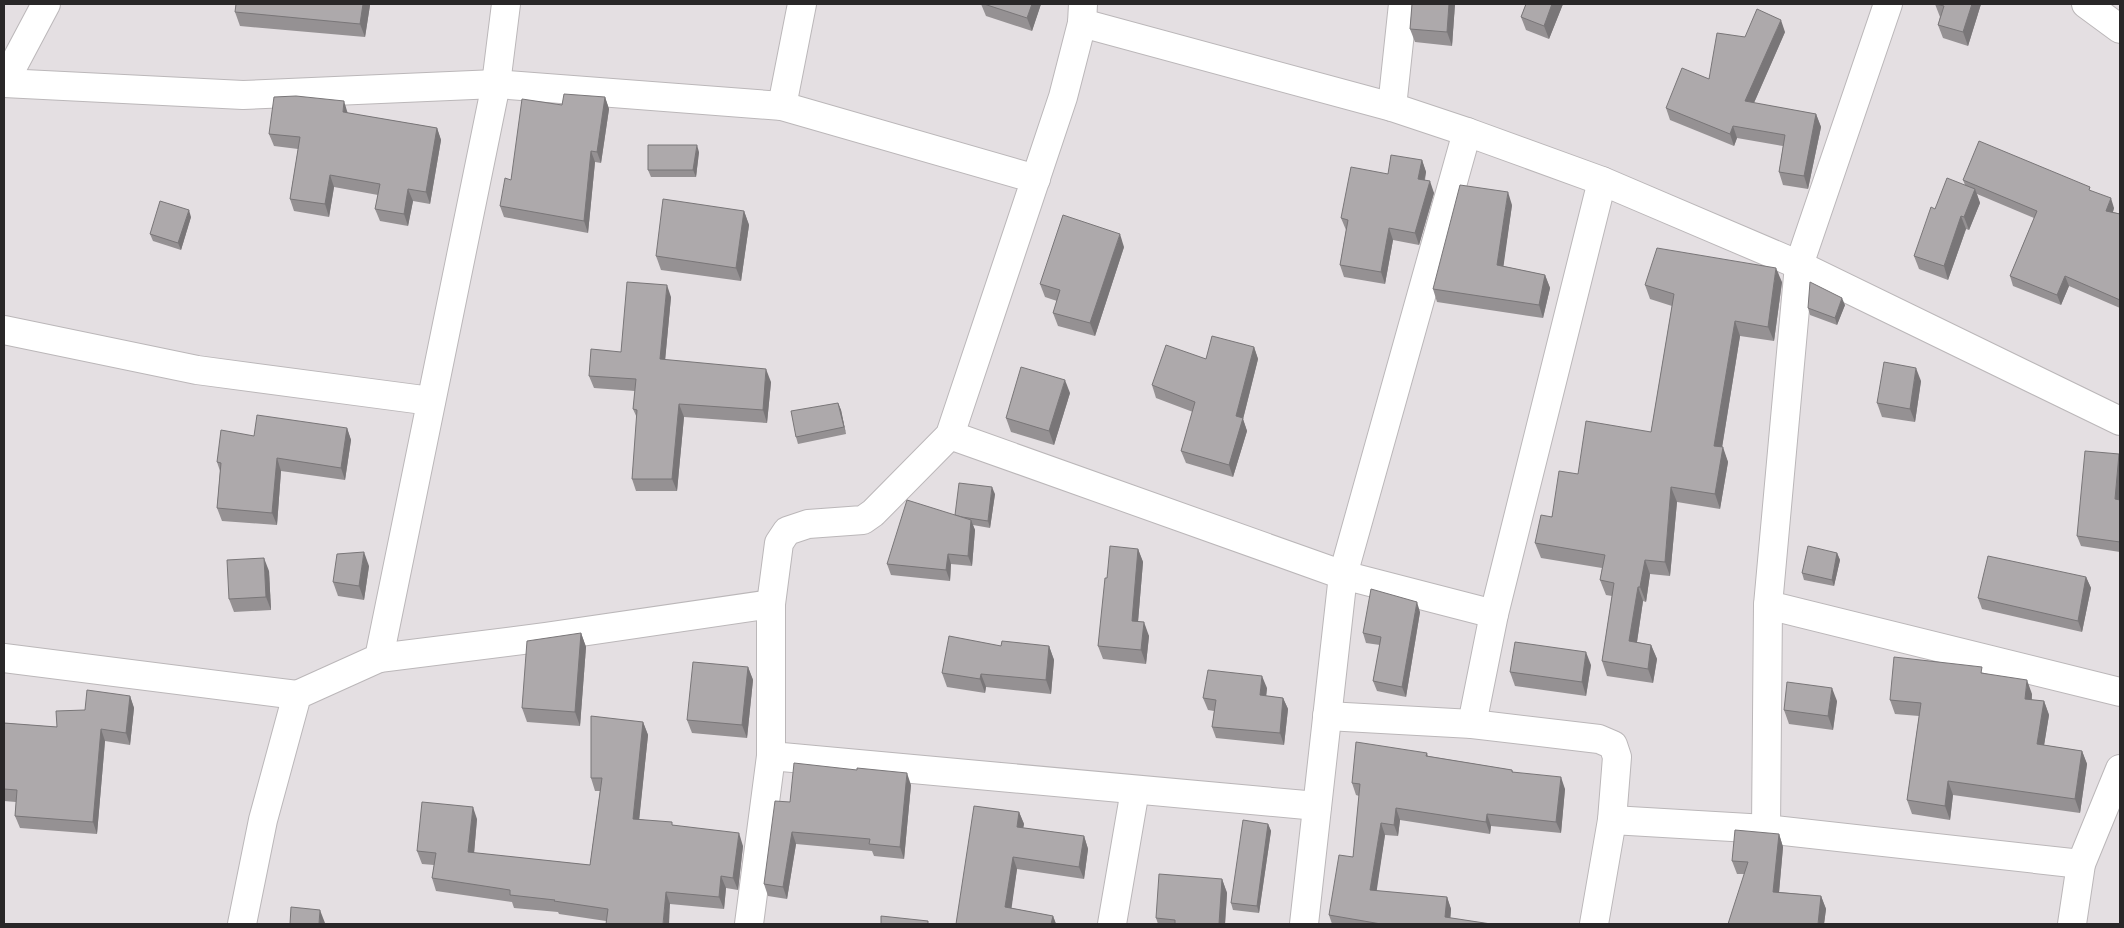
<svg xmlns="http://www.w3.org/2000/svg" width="2124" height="928" font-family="Commissioner,sans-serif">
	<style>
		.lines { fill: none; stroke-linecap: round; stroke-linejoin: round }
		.street-casing { stroke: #bbb7b9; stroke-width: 30 }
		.street { stroke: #fff; stroke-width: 28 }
		.wall { fill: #959193 }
		.shaded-wall { fill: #797678 }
		.building { fill: #ada9ab; stroke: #797678 }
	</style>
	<rect width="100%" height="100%" fill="#e4dfe2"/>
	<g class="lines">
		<g class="street-casing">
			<g id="street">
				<path d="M2086 4 2120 29"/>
				<path d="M1082 23 1392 107 1467 132 1602 181 1799 265 2120 421"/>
				<path d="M4 83 243 95 496 84 782 106 1036 179"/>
				<path d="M4 83 46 4"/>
				<path d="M782 106 802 4"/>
				<path d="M1392 107 1403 4"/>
				<path d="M4 330 197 370 431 401"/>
				<path d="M950 435 1343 575 1494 614"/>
				<path d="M1768 605 2120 692"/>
				<path d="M4 658 297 695"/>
				<path d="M379 658 546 637 771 604"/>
				<path d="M1327 716 1472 724 1599 739 1613 745 1617 757 1612 820 1594 924"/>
				<path d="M1472 724 1494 614 1602 181"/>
				<path d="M771 756 1317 806"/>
				<path d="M1612 820 1766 829 2081 864"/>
				<path d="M1766 829 1768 605 1799 265 1888 4"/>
				<path d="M242 924 263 820 297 695 379 658 496 84 506 4"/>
				<path d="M749 924 771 756V604L779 543 787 531 808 524 863 520 873 513 950 435 1063 97 1082 23 1083 4"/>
				<path d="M1112 924 1135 790"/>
				<path d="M1304 924 1343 575 1467 132"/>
				<path d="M2072 924 2081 864 2120 769"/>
			</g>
		</g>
		<use href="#street" class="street"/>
	</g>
	<g class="wall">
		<path d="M981 4H1041L1032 31 986 16Z"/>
		<path d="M1412 4H1455L1452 46 1415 42 1410 29Z"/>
		<path d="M1526 4H1563L1549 39 1526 30 1521 17Z"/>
		<path d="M1935 4H1981L1968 46 1943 38 1938 25 1940 17Z"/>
		<path d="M370 5 365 37 240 26 235 12Z"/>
		<path d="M1785 32 1754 103 1816 114 1821 127 1808 189 1783 185 1779 172 1783 146 1737 138 1734 146 1670 120 1666 108 1709 79 1745 37Z"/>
		<path d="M605 97 609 109 601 163 595 162 588 233 504 217 500 206 562 105Z"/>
		<path d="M348 113 437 128 441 140 430 204 413 201 408 226 380 221 375 209 378 195 334 187 329 217 294 211 290 199 298 149 274 146 269 134Z"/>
		<path d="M699 152 696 177H651L648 170Z"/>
		<path d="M1422 160 1426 172 1425 180 1434 193 1419 245 1393 240 1385 284 1344 277 1340 265 1346 230 1341 218 1388 174Z"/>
		<path d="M1963 180 2092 192 2114 208 2113 212 2120 214V308L2069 286 2061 305 2013 286 2010 276 2034 218 1977 194 1980 203 1969 230 1966 229 1948 280 1919 269 1914 256 1935 209 1965 185Z"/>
		<path d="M1512 205 1503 266 1545 275 1550 288 1543 318 1437 302 1433 289Z"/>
		<path d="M744 211 749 225 741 281 661 270 656 256Z"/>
		<path d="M191 217 181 250 153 241 150 234Z"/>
		<path d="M1124 247 1095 336 1058 326 1053 313 1057 301 1045 297 1040 284Z"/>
		<path d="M1782 282 1774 341 1740 336 1722 447 1728 462 1720 509 1677 502 1670 576 1650 574 1646 602 1643 601 1637 642 1651 645 1657 659 1653 683 1607 676 1602 661 1612 596 1606 595 1600 580 1602 568 1541 558 1535 543 1578 474 1651 432 1672 306 1650 299 1645 285Z"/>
		<path d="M671 297 665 360 771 382 767 423 684 417 677 491H636L632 479 637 418 633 409 635 391 594 388 589 376 621 352Z"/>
		<path d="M1845 305 1837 325 1810 315 1808 308Z"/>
		<path d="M1254 347 1258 359 1243 419 1247 431 1233 477 1186 463 1181 451 1193 412 1156 398 1152 385 1206 359Z"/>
		<path d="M1921 381 1915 422 1882 417 1877 403Z"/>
		<path d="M1070 393 1054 445 1011 432 1006 418Z"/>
		<path d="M838 403 841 410 846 434 798 444 796 437Z"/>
		<path d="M347 428 351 440 345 480 281 471 277 525 222 521 217 508 220 471 217 462 254 436Z"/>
		<path d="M2119 454 2120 459V552L2081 546 2077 536Z"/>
		<path d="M995 494 990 528 973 525 975 530 972 566 951 564 950 581 891 575 887 564Z"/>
		<path d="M1138 549 1143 562 1138 621 1149 636 1146 664 1103 659 1098 646 1107 578Z"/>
		<path d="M1837 553 1840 560 1834 586 1804 580 1802 573Z"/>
		<path d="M369 566 364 600 338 596 333 582Z"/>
		<path d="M269 571 271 610 234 612 229 599Z"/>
		<path d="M2086 577 2091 588 2082 632 1982 609 1978 598Z"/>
		<path d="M1420 612 1406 697 1377 691 1373 681 1380 645 1366 643 1363 633Z"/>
		<path d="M581 633 586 647 580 726 527 722 522 708Z"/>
		<path d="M1001 646H1049L1054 660 1051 694 986 687 985 693 947 687 942 673Z"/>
		<path d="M1591 665 1586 696 1515 686 1510 672Z"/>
		<path d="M748 667 753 680 747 738 692 733 687 720Z"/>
		<path d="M1984 673 2032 694V700L2044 701 2049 715 2044 745 2082 751 2087 764 2080 813 1953 795 1950 820 1912 814 1907 800 1919 716 1895 714 1890 700Z"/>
		<path d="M1267 688 1266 696 1283 698 1288 709 1284 745 1216 738 1212 727 1214 711 1208 710 1203 698Z"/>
		<path d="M130 696 134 708 130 745 105 741 97 834 20 828 15 816 16 802 4 801V723L57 727 85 710Z"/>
		<path d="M1837 701 1833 730 1789 724 1784 710Z"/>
		<path d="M643 722 648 735 639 819 673 825 743 846 738 890 726 888 724 909 670 904 606 921 559 914 558 912 514 908 512 902 436 891 432 878 434 865 422 864 417 851 477 819 474 853 590 865 600 791H595L591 778Z"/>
		<path d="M1427 753 1428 756 1512 770 1513 772 1565 789 1561 833 1491 826 1490 834 1400 820 1398 836 1385 835 1376 891 1447 897 1451 909 1450 918 1491 924H1332L1329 915 1353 857 1359 796 1356 795 1352 783Z"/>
		<path d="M857 770 911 785 904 859 874 856 872 851 796 844 787 899 768 896 764 884 790 802Z"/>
		<path d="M1019 812 1024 824 1023 828 1084 836 1088 849 1084 879 1017 869 1011 908 1053 916 1056 924H956Z"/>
		<path d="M1268 824 1271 831 1259 913 1233 910 1231 903Z"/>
		<path d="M1779 834 1783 847 1779 892 1821 896 1826 909 1824 924 1744 874H1737L1732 861Z"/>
		<path d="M1222 879 1227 893 1225 924H1158L1156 918Z"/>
	</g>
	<g class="shaded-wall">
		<path d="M363 4H369L370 5 365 37 360 24Z"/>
		<path d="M1032 4H1041L1032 31 1027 18Z"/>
		<path d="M1449 4H1455L1452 46 1447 32Z"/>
		<path d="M1552 4H1563L1549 39 1544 26Z"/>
		<path d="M1972 4H1981L1968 46 1963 32Z"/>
		<path d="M1781 20 1785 32 1749 114 1745 101Z"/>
		<path d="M605 97 609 109 601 163 597 152Z"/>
		<path d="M344 101 348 114 343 112Z"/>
		<path d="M1816 114 1821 127 1808 189 1804 176Z"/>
		<path d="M1733 126 1737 138 1734 146 1730 134Z"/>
		<path d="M437 128 441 140 430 204 426 192Z"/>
		<path d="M697 145 699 152 696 177 693 170Z"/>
		<path d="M591 151 595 162 588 233 584 221Z"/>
		<path d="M1422 160 1426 172 1422 191 1418 179Z"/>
		<path d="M330 175 334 187 329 217 325 204Z"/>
		<path d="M1430 181 1434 193 1419 245 1415 233Z"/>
		<path d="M408 189 413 201 408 226 404 214Z"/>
		<path d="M1975 189 1980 203 1969 230 1964 217Z"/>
		<path d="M1508 192 1512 205 1502 277 1497 265Z"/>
		<path d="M2111 198 2114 208 2110 221 2106 211Z"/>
		<path d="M189 210 191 217 181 250 178 243Z"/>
		<path d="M744 211 749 225 741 281 736 268Z"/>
		<path d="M1961 216 1966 229 1948 280 1944 266Z"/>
		<path d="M1389 228 1393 240 1385 284 1381 272Z"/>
		<path d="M1120 234 1124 247 1095 336 1090 323Z"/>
		<path d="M1776 268 1782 282 1774 341 1768 327Z"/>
		<path d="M1545 275 1550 288 1543 318 1539 305Z"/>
		<path d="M2065 276 2069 286 2061 305 2057 295Z"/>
		<path d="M667 285 671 297 664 372 660 359Z"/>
		<path d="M1842 298 1845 305 1837 325 1835 318Z"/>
		<path d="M1735 321 1740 336 1720 460 1714 446Z"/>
		<path d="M1254 347 1258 359 1243 419 1247 431 1233 477 1229 465 1236 416Z"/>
		<path d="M1916 368 1921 381 1915 422 1910 409Z"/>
		<path d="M766 369 771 382 767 423 763 410Z"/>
		<path d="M1065 380 1070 393 1054 445 1049 431Z"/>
		<path d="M838 403 841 410 846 434 844 427Z"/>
		<path d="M679 404 684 417 677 491 672 479Z"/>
		<path d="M347 428 351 440 345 480 341 468Z"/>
		<path d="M1723 447 1728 462 1720 509 1715 494Z"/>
		<path d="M2119 454 2120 459V492L2119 509 2115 499Z"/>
		<path d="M277 458 281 471 277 525 272 513Z"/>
		<path d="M992 487 995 494 990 528 988 521Z"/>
		<path d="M1671 487 1677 502 1670 576 1665 562Z"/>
		<path d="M971 520 975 530 972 566 968 556Z"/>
		<path d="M1138 549 1143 562 1137 634 1132 621Z"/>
		<path d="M364 552 369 566 364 600 359 586Z"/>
		<path d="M1837 553 1840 560 1834 586 1832 580Z"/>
		<path d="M948 554 951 564 950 581 946 570Z"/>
		<path d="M264 558 269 571 271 610 266 597Z"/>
		<path d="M1645 560 1650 574 1646 602 1640 587Z"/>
		<path d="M2086 577 2091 588 2082 632 2078 621Z"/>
		<path d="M1638 587 1643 601 1635 655 1629 641Z"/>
		<path d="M1417 602 1420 612 1406 697 1402 687Z"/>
		<path d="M1144 622 1149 636 1146 664 1141 650Z"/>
		<path d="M581 633 586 647 580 726 575 712Z"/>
		<path d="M1651 645 1657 659 1653 683 1648 669Z"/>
		<path d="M1049 646 1054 660 1051 694 1046 680Z"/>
		<path d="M1586 652 1591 665 1586 696 1582 682Z"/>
		<path d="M748 667 753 680 747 738 742 725Z"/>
		<path d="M981 674 986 687 985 693 980 679Z"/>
		<path d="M1262 676 1267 688 1265 707 1260 695Z"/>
		<path d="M2027 680 2032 694 2030 712 2025 699Z"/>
		<path d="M1832 688 1837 701 1833 730 1828 716Z"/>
		<path d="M130 696 134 708 130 745 126 733Z"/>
		<path d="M1283 698 1288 709 1284 745 1280 733Z"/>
		<path d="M2044 701 2049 715 2042 758 2037 744Z"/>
		<path d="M643 722 648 735 638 831 633 819Z"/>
		<path d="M101 729 105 741 97 834 93 822Z"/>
		<path d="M2082 751 2087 764 2080 813 2075 799Z"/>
		<path d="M907 773 911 785 904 859 900 847Z"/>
		<path d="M1561 777 1565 789 1561 833 1556 822Z"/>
		<path d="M1948 781 1953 795 1950 820 1945 806Z"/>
		<path d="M473 807 477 819 473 865 468 852Z"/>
		<path d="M1396 808 1400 820 1398 836 1394 825Z"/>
		<path d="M1019 812 1024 824 1021 839 1017 827Z"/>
		<path d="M1487 814 1491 826 1490 834 1486 822Z"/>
		<path d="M1381 823 1385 835 1375 902 1370 890Z"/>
		<path d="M1268 824 1271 831 1259 913 1257 906Z"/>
		<path d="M792 832 796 844 787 899 783 887Z"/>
		<path d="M739 833 743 846 738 890 733 878Z"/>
		<path d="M1779 834 1783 847 1778 904 1773 892Z"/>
		<path d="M1084 836 1088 849 1084 879 1079 867Z"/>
		<path d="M1013 857 1017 869 1010 919 1005 907Z"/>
		<path d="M721 876 726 888 724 909 719 897Z"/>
		<path d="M1222 879 1227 893 1225 924H1219Z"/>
		<path d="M666 892 670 904 669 924H663Z"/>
		<path d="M1821 896 1826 909 1824 924H1818Z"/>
		<path d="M1447 897 1451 909 1450 924 1445 917Z"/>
		<path d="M320 910 325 923V924H319Z"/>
		<path d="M1053 916 1056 924H1051Z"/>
	</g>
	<g class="building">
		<path d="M236 4H363L360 24 235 12Z"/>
		<path d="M984 4H1032L1027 18Z"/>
		<path d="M1412 4H1449L1447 32 1410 29Z"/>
		<path d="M1526 4H1552L1544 26 1521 17Z"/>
		<path d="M1936 4H1972L1963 32 1938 25 1944 6Z"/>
		<path d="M1757 9 1781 20 1745 101 1816 114 1804 176 1779 172 1785 135 1733 126 1730 134 1666 108 1682 68 1709 79 1717 33 1745 37Z"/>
		<path d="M564 94 605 97 597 152 591 151 584 221 500 206 505 178 511 180 522 99 562 105Z"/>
		<path d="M296 96 344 101 343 112 437 128 426 192 408 189 404 214 375 209 380 184 330 175 325 204 290 199 300 137 269 134 274 97Z"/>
		<path d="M1979 141 2090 187 2089 190 2111 198 2106 211 2120 214V300L2065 276 2057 295 2010 276 2037 211 1963 180Z"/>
		<path d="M648 145H697L693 170H648Z"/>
		<path d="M1391 155 1422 160 1418 179 1430 181 1415 233 1389 228 1381 272 1340 265 1348 220 1341 218 1351 167 1388 174Z"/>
		<path d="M1947 178 1975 189 1964 217 1961 216 1944 266 1914 256 1931 207 1935 209Z"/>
		<path d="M1460 185 1508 192 1497 265 1545 275 1539 305 1433 289Z"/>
		<path d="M663 199 744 211 736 268 656 256Z"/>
		<path d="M160 201 189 210 178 243 150 234Z"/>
		<path d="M1063 215 1120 234 1090 323 1053 313 1060 290 1040 284Z"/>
		<path d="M1657 248 1776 268 1768 327 1735 321 1714 446 1723 447 1715 494 1671 487 1665 562 1645 560 1640 587H1638L1629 641 1651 645 1648 669 1602 661 1614 583 1600 580 1605 555 1535 543 1541 515 1552 517 1559 471 1578 474 1586 421 1651 432 1674 294 1645 285Z"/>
		<path d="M627 282 667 285 660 359 766 369 763 410 679 404 672 479H632L637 410 633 409 636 379 589 376 591 349 621 352Z"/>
		<path d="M1810 282 1842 298 1835 318 1808 308Z"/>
		<path d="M1212 336 1254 347 1236 416 1243 418 1229 465 1181 451 1195 402 1152 385 1166 345 1206 359Z"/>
		<path d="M1884 362 1916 368 1910 409 1877 403Z"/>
		<path d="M1021 367 1065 380 1049 431 1006 418Z"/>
		<path d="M838 403 844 427 796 437 791 411Z"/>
		<path d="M257 415 347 428 341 468 277 458 272 513 217 508 221 463 217 462 221 430 254 436Z"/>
		<path d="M2085 451 2119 454 2115 499 2120 500V542L2077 536Z"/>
		<path d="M959 483 992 487 988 521 962 517 955 515Z"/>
		<path d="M907 500 971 520 968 556 948 554 946 570 887 564Z"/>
		<path d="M1110 546 1138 549 1132 621 1144 622 1141 650 1098 646 1105 578H1107Z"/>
		<path d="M1808 546 1837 553 1832 580 1802 573Z"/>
		<path d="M364 552 359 586 333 582 337 554Z"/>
		<path d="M1988 556 2086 577 2078 621 1978 598Z"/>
		<path d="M264 558 266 597 229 599 227 560Z"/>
		<path d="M1371 589 1417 602 1402 687 1373 681 1381 637 1363 633Z"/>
		<path d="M581 633 575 712 522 708 527 641Z"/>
		<path d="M949 636 1001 646 1002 641 1049 646 1046 680 981 674 980 679 942 673Z"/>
		<path d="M1515 642 1586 652 1582 682 1510 672Z"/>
		<path d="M1894 657 1982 667 1981 673 2027 680 2025 699 2044 701 2037 744 2082 751 2075 799 1948 781 1945 806 1907 800 1921 703 1890 700Z"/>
		<path d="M693 662 748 667 742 725 687 720Z"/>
		<path d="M1208 670 1262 676 1260 695 1283 698 1280 733 1212 727 1216 700 1203 698Z"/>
		<path d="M1787 682 1832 688 1828 716 1784 710Z"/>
		<path d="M87 690 130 696 126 733 101 729 93 822 15 816 17 790 4 789V723L57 727 56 711 85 710Z"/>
		<path d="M591 716 643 722 633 819 672 822V825L739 833 733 878 721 876 719 897 666 892 663 924H606L608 909 554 901 555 900 510 895V890L432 878 436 853 417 851 422 802 473 807 468 852 590 865 602 778H591Z"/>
		<path d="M1356 742 1427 753 1426 756 1512 770V772L1561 777 1556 822 1487 814 1486 822 1396 808 1394 825 1381 823 1370 890 1447 897 1445 917 1491 924H1381L1329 915 1339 855 1353 857 1360 784 1352 783Z"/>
		<path d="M794 763 857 770V768L907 773 900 847 869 844 870 839 792 832 783 887 764 884 775 801 790 802Z"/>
		<path d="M974 806 1019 812 1017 827 1084 836 1079 867 1013 857 1005 907 1053 916 1051 924H956Z"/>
		<path d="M1243 820 1268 824 1257 906 1231 903Z"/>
		<path d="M1735 830 1779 834 1773 892 1821 896 1818 924H1728L1748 862 1732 861Z"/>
		<path d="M1159 874 1222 879 1219 924H1175V920L1156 918Z"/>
		<path d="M291 907 320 910 319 924H290Z"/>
		<path d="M881 916 928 921V924H881Z"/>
	</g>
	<rect width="2124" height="928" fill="none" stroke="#292728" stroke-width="10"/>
</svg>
